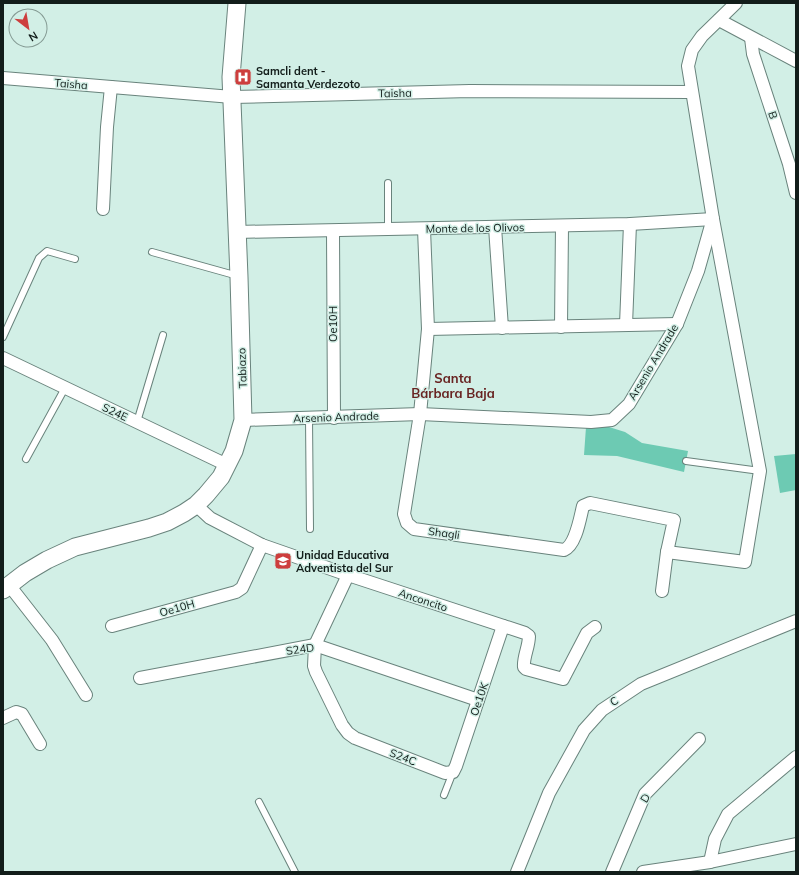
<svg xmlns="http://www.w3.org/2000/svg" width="799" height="875" font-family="Mulish,sans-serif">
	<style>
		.green { fill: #6dcab3 }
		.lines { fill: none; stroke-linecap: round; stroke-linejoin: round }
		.lane-casing { stroke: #69837c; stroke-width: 8 }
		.street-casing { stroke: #69837c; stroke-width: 14 }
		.secondary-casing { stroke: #69837c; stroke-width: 19 }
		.lane { stroke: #fff; stroke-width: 6 }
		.street { stroke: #fff; stroke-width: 12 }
		.secondary { stroke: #fff; stroke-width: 17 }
		.labels { text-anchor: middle; stroke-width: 3; stroke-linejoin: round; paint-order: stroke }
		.poi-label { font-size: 11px; font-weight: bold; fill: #121d1a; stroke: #d2efe6; text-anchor: start }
		.street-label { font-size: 11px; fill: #121d1a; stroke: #d2efe6 }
		.quarter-label { font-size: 13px; font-weight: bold; fill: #682321; stroke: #d2efe6 }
	</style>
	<rect width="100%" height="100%" fill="#d2efe6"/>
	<g class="green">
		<path d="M586 427H609L625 432 642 443 688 451 684 472 617 456 584 455Z"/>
		<path d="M796 454V490L780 493 774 456Z"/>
	</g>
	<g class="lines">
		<g class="lane-casing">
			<g id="lane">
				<path d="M388 230V183"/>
				<path d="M152 252 238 276"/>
				<path d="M3 337 39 258 47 251 75 259"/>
				<path d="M309 418 310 529"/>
				<path d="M137 422 163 335"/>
				<path d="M26 459 65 388"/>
				<path d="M686 461 760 471"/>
				<path d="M444 795 453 772"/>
				<path d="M259 802 295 872"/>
			</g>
		</g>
		<g class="street-casing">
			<g id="street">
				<path d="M719 20 796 61"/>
				<path d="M751 38 753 54 789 164 796 193"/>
				<path d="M3 78 232 97 470 91 691 92"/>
				<path d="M103 209 107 127 111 87"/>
				<path d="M495 227 502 328"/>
				<path d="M424 229 428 329 420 414 404 514 407 523 414 529 564 550C576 545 580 518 583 506L590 503 674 520 667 552 662 591"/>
				<path d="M333 231 334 418"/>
				<path d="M237 232 630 224 713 219"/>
				<path d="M626 325 630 224"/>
				<path d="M561 327 562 226"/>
				<path d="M428 329 677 324"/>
				<path d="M3 358 227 465"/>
				<path d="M243 420 420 414 591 422 612 420 629 404 677 324 698 271 712 222"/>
				<path d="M196 505 210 518 262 545 348 575 525 633 529 636C529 647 523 657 524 667L526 669 563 679 587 633 595 627"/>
				<path d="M667 552 745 562 760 471 713 219 688 66 692 50 702 36 736 3"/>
				<path d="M348 575 315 645 314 666 316 672 342 725 348 733 355 738 445 773 453 772 456 766 503 626"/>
				<path d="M9 585 52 640 86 695"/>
				<path d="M112 626 236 592 242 588 262 545"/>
				<path d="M140 678 315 645 478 700"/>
				<path d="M3 718 16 712 22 714 40 744"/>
				<path d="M710 862 715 839 728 814 796 757"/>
				<path d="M517 872 549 793 584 730 602 710 641 684 796 621"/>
				<path d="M612 872 645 794 699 739"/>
				<path d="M643 872 710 862 796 844"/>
			</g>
		</g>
		<g class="secondary-casing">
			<path id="secondary" d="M3 590 25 573 47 560 75 547 149 528 167 522 184 513 196 505 206 495 221 477 234 451 243 420 239 277 231 77 237 3"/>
		</g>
		<use href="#lane" class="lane"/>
		<use href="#street" class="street"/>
		<use href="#secondary" class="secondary"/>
	</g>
	<defs>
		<g id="hospital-square" transform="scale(0.9)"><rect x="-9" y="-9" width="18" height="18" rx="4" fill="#cd3e3d" stroke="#d2efe6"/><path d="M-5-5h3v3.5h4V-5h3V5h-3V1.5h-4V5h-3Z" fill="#fff"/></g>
		<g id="school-square" transform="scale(0.9)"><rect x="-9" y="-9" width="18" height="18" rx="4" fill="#cd3e3d" stroke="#d2efe6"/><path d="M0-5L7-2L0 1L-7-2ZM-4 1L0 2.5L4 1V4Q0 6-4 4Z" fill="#fff"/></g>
	</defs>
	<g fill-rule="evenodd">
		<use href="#hospital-square" x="243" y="77"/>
		<use href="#school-square" x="283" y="561"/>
	</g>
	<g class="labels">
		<g class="poi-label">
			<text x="256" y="75">Samcli dent -<tspan x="256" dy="13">Samanta Verdezoto</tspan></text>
			<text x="296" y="559">Unidad Educativa<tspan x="296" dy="13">Adventista del Sur</tspan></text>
		</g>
		<g class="street-label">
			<text transform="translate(71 84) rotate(5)" y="4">Taisha</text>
			<text transform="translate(395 93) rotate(-1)" y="4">Taisha</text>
			<text transform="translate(773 115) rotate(72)" y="4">B</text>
			<text transform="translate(475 228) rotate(-1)" y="4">Monte de los Olivos</text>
			<text transform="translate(333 324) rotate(-90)" y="4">Oe10H</text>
			<text transform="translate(653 362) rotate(-59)" y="4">Arsenio Andrade</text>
			<text transform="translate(242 368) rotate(-92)" y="4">Tabiazo</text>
			<text transform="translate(115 412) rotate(25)" y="4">S24E</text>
			<text transform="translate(336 417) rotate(-2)" y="4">Arsenio Andrade</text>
			<text transform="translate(444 533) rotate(8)" y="4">Shagli</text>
			<text transform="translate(423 600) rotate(18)" y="4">Anconcito</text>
			<text transform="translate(177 608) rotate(-16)" y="4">Oe10H</text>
			<text transform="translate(300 649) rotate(-8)" y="4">S24D</text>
			<text transform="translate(479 699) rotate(-71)" y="4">Oe10K</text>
			<text transform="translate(614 701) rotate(-33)" y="4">C</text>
			<text transform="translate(403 757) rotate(21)" y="4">S24C</text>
			<text transform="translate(645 798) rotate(-60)" y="4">D</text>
		</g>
		<g class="quarter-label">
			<text x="453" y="383">Santa<tspan x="453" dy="15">Bárbara Baja</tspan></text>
		</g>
	</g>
	<rect width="799" height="875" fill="none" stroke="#121d1a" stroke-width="8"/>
	<g transform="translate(28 28) rotate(149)"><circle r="19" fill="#d2efe6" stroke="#859b94"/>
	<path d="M0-3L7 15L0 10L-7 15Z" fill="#cd3e3d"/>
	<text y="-6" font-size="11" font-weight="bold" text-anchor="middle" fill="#121d1a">N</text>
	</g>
</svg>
